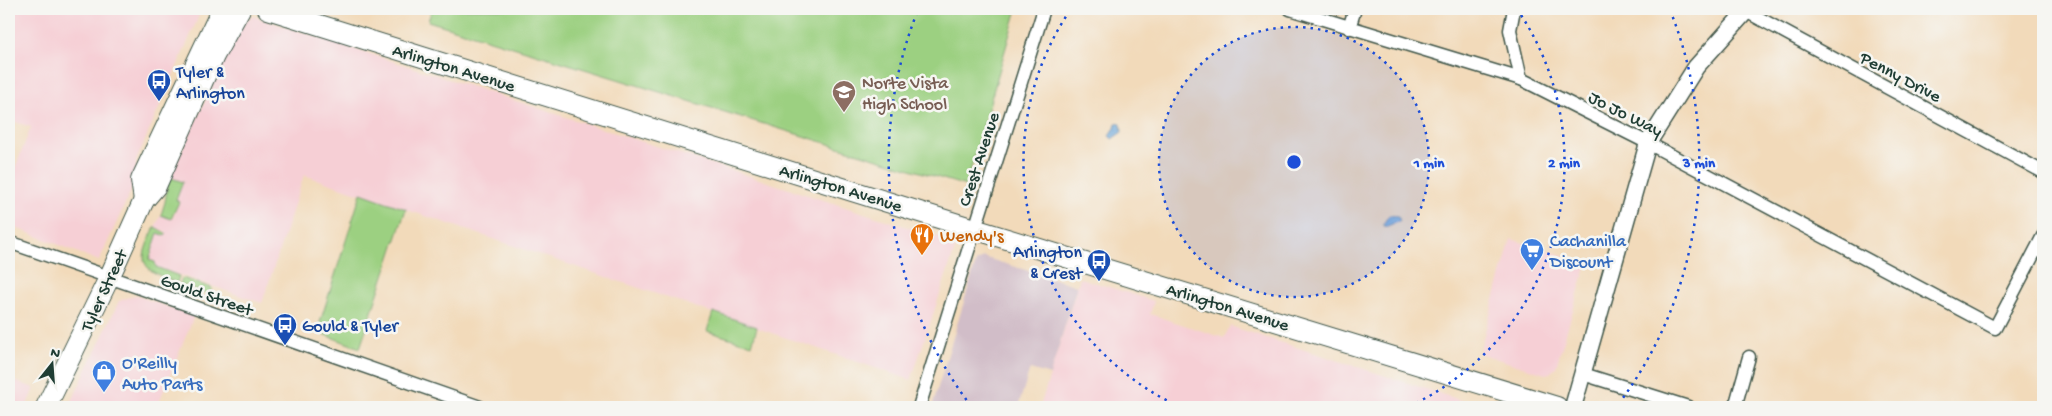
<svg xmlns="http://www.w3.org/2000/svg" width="2052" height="416" font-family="'Gochi Hand',sans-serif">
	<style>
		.built { fill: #f6cfd5 }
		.industrial { fill: #d1bdc8 }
		.green { fill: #9cd081; stroke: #5e865a }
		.water { fill: #66a2d7; stroke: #427086 }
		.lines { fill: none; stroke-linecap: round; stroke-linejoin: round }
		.minor-casing { stroke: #3f5548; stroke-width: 15 }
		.tertiary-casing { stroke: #3f5548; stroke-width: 19 }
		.primary-casing { stroke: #3f5548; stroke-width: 22 }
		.minor { stroke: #fff; stroke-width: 12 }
		.tertiary { stroke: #fff; stroke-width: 16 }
		.primary { stroke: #fff; stroke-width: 20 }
		.ring { fill: none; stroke: #1d4ed8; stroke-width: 2.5; stroke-dasharray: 2.5 5 }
		.labels { text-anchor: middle; stroke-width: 5; stroke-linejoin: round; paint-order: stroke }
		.street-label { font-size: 18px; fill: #1f3d34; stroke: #f6f6f2 }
		.transit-label { font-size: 18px; fill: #164399; stroke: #f6f6f2; text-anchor: start }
		.education-label { font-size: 18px; fill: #785e54; stroke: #f6f6f2; text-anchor: start }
		.food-label { font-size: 18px; fill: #c56008; stroke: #f6f6f2; text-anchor: start }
		.shop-label { font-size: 18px; fill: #366cbe; stroke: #f6f6f2; text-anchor: start }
		.centre { fill: #1d4ed8; stroke: #f6f6f2; stroke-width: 2.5 }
		.ring-label { font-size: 15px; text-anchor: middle; font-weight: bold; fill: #1d4ed8; stroke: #f6f6f2; stroke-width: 5; stroke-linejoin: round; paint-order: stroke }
	</style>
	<rect width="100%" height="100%" fill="#f6f6f2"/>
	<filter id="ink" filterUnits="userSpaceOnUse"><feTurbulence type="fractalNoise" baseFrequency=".02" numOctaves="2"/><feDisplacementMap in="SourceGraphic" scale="10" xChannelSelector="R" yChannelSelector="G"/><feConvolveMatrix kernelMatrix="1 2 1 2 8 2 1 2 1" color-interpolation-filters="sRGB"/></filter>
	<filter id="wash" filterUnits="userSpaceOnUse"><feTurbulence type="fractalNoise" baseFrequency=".0096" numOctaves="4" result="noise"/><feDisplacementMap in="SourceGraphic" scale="20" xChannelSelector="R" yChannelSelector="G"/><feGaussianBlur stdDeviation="1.12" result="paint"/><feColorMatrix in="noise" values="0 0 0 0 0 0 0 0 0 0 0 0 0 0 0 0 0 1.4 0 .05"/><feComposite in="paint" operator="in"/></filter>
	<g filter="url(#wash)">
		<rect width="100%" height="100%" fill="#f2daba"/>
		<g class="built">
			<path d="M9 9H194L201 11 136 161V180L99 261 9 225V184L31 127 9 120Z"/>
			<path d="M252 16 957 243 911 380 304 175 262 303 156 267 155 262 149 260 158 233 167 232 155 227 161 215 171 219 173 218 179 202 175 201 169 177 241 25Z"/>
			<path d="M1511 239 1587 263 1556 367 1550 373 1545 374 1479 353Z"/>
			<path d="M1080 278 1154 301 1150 314 1224 338 1230 326 1482 407H1040Z"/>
			<path d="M135 295 194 316 157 407H69L119 301Z"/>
			<path d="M9 379 34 388 26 407H9Z"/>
		</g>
		<path class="industrial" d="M983 257 1077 286 1050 375 1030 369 1018 407H932L976 262Z"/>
		<g class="green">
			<path d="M432 9H1017L966 186 428 21Z"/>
			<path d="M169 177 183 182 176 200 179 202 171 219 161 215 165 202Z"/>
			<path d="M361 193 406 209 360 348 317 332Z"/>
			<path d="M155 227 167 234 165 236 158 233 149 260 155 262 156 267 179 276 177 283C139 268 137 263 155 227Z"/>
			<path d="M182 278 212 288 209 294 180 284Z"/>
			<path d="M713 312 757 327 752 345 707 331Z"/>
		</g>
		<g class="water">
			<path d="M1116 123 1121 124 1122 132 1112 139 1109 136 1115 128Z"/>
			<path d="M1389 215 1398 216 1400 221 1385 227 1383 224Z"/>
		</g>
	</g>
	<g filter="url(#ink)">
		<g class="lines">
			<g class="minor-casing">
				<g id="minor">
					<path d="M1290 9 1521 79 1648 143 1995 328 2043 236"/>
					<path d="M1514 9 1510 30 1521 79"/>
					<path d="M1742 9 2043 172"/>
					<path d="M1349 28 1355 9"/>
					<path d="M9 242 480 407"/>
					<path d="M1583 374 1688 407"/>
					<path d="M919 407 1044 9"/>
					<path d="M1735 407 1749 357"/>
				</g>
			</g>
			<g class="tertiary-casing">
				<path id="tertiary" d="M1573 407 1648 143 1696 67 1748 9"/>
			</g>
			<g class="primary-casing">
				<g id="primary">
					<path d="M268 9 974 229 1557 407"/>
					<path d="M144 200 141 180 222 9"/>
					<path d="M46 407 109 278 144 200 156 186 214 56 240 9"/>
				</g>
			</g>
			<use href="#minor" class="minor"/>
			<use href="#tertiary" class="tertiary"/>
			<use href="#primary" class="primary"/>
		</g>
	</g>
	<circle cx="1294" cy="162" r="135" fill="#1d4ed8" fill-opacity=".12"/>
	<g class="ring">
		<circle cx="1294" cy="162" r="135"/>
		<path d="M1180 407A270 270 0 0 1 1071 9M1517 9A270 270 0 0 1 1408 407"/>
		<path d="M971 406A405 405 0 0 1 918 10M1670 10A405 405 0 0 1 1617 406"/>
	</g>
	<defs>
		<g id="bus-pin" transform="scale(1.25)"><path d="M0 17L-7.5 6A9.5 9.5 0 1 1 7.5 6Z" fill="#1a4fb4" stroke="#f6f6f2"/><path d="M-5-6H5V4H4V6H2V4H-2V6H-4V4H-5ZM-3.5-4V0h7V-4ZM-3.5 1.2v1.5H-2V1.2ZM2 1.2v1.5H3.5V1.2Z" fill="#fff"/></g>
		<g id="school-pin" transform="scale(1.25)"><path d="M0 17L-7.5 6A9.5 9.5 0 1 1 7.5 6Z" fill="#8d6e63" stroke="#f6f6f2"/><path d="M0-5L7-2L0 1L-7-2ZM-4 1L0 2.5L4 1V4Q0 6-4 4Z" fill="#fff"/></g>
		<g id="restaurant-pin" transform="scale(1.25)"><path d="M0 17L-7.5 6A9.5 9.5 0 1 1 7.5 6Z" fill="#e8710a" stroke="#f6f6f2"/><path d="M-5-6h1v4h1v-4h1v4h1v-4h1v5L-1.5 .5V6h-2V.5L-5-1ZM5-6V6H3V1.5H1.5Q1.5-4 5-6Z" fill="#fff"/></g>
		<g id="supermarket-pin" transform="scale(1.25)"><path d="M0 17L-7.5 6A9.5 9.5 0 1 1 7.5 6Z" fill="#3f7fe0" stroke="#f6f6f2"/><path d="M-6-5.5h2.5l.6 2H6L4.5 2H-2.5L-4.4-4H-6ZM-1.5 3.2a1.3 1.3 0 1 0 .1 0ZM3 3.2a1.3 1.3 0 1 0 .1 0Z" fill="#fff"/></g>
		<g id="shop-pin" transform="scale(1.25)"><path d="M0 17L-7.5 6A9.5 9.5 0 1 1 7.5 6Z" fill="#3f7fe0" stroke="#f6f6f2"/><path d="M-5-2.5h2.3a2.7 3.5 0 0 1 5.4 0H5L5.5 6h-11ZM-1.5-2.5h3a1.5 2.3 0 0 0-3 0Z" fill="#fff"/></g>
	</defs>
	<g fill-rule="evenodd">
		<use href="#bus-pin" x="159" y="81"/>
		<use href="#school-pin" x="844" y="92"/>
		<use href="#restaurant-pin" x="922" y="235"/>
		<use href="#supermarket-pin" x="1532" y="250"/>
		<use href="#bus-pin" x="1099" y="261"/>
		<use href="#bus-pin" x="285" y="325"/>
		<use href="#shop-pin" x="104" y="372"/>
	</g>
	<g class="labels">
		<g class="street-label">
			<text transform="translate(454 67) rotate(17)" y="6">Arlington Avenue</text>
			<text transform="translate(1901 76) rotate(28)" y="6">Penny Drive</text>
			<text transform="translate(1626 113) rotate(27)" y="6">Jo Jo Way</text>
			<text transform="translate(978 159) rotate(-72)" y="6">Crest Avenue</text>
			<text transform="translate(841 187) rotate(17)" y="6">Arlington Avenue</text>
			<text transform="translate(103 290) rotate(-65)" y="6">Tyler Street</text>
			<text transform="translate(207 294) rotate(19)" y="6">Gould Street</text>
			<text transform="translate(1228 306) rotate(17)" y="6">Arlington Avenue</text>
		</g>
		<g class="transit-label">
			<text x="176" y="77">Tyler &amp;<tspan x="176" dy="21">Arlington</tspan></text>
			<text x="1082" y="257" text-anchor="end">Arlington<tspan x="1082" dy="21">&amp; Crest</tspan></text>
			<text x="302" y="331">Gould &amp; Tyler</text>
		</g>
		<g class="education-label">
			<text x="862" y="88">Norte Vista<tspan x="862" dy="21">High School</tspan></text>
		</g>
		<g class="food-label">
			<text x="940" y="241">Wendy's</text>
		</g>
		<g class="shop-label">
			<text x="1550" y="246">Cachanilla<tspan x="1550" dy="21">Discount</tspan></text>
			<text x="122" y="368">O'Reilly<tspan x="122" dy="21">Auto Parts</tspan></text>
		</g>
	</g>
	<circle cx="1294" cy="162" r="8" class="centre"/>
	<g class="ring-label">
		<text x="1429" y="167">1 min</text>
		<text x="1564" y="167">2 min</text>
		<text x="1699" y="167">3 min</text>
	</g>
	<rect width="2052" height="416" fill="none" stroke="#f6f6f2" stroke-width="30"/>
	<g transform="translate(52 364) rotate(17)" stroke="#f6f6f2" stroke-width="4" paint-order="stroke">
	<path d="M0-4L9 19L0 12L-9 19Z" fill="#1f3d34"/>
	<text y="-8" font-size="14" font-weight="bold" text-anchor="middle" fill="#1f3d34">N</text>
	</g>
</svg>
